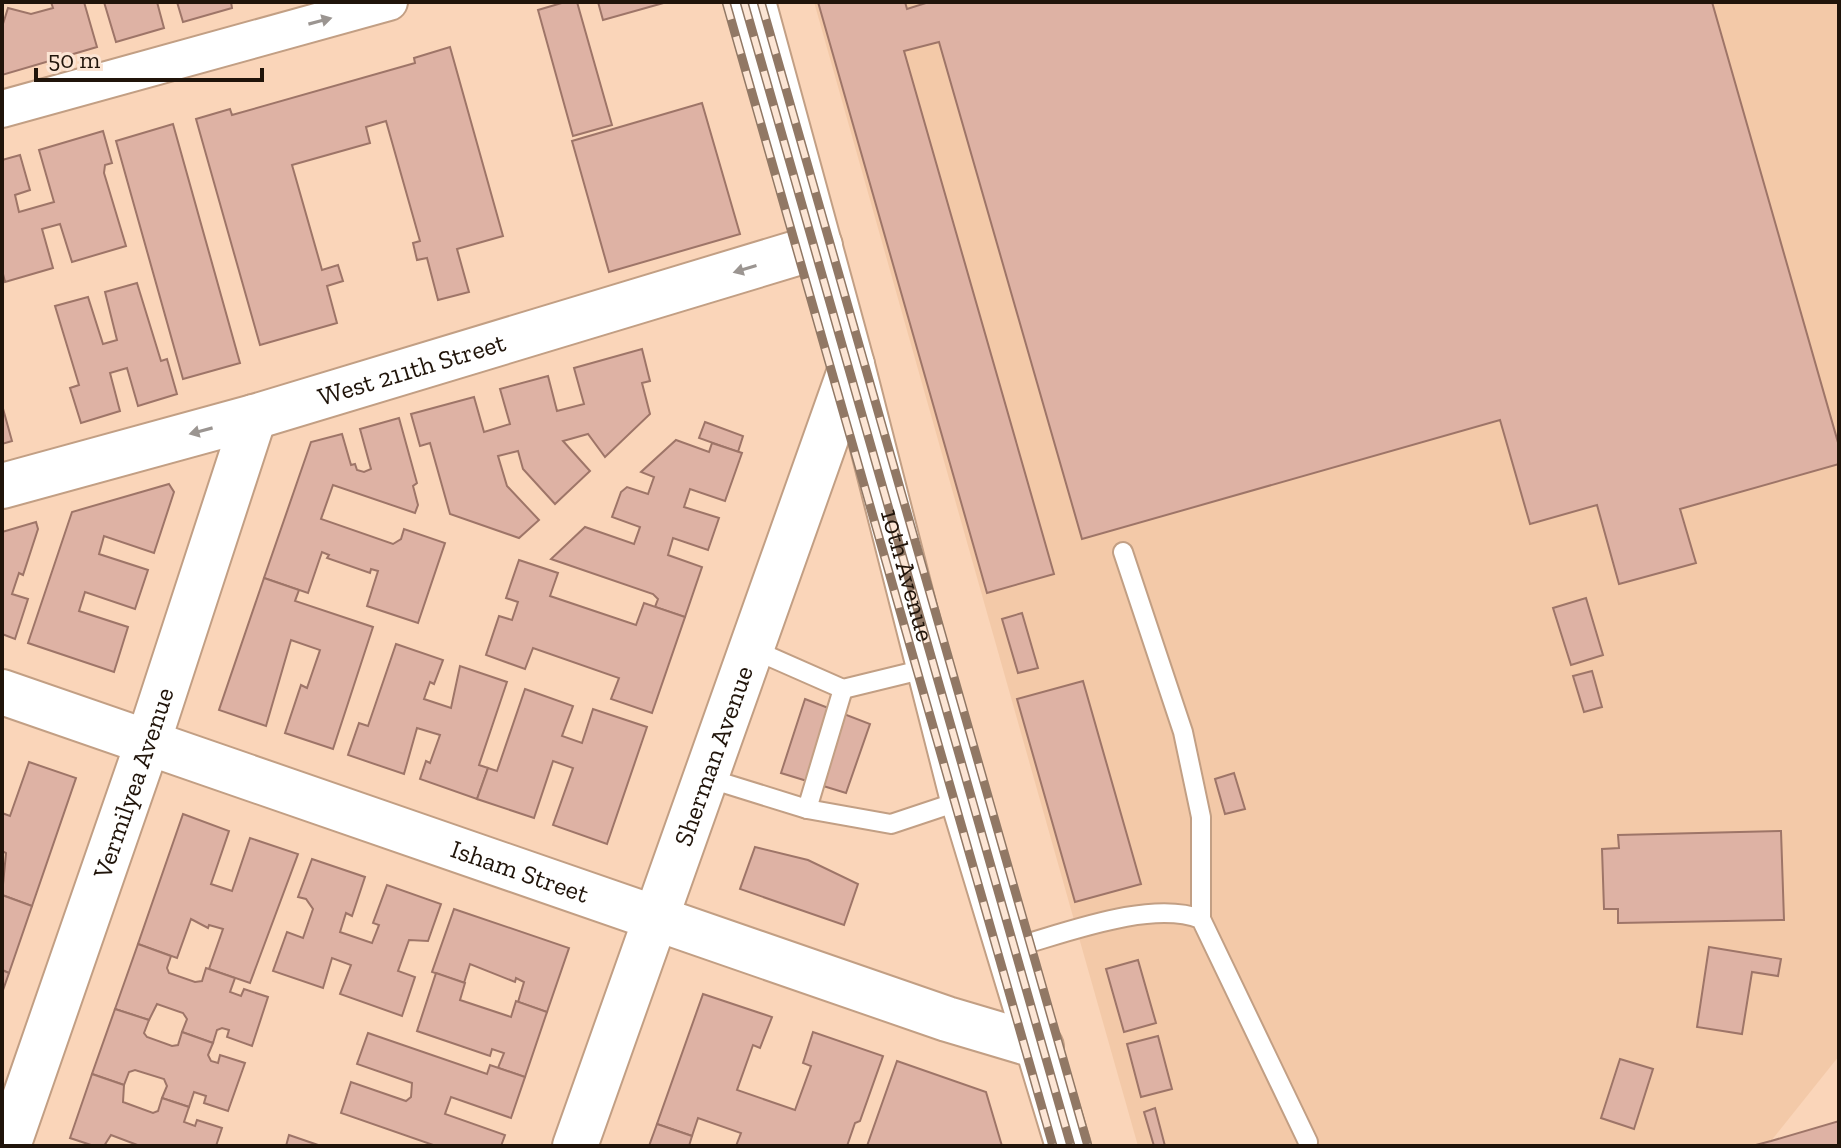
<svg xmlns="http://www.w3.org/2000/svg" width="1841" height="1148" font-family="'Zilla Slab',serif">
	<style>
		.built { fill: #f3c9a8 }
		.building { fill: #deb2a4; stroke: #9e7568; stroke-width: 2 }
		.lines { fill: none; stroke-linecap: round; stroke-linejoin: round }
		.service-casing { stroke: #c29f84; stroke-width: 22 }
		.minor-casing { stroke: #c29f84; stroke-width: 40 }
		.tertiary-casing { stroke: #c29f84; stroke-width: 48 }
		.secondary-casing { stroke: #c29f84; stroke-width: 48 }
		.primary-casing { stroke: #c29f84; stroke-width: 48 }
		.service { stroke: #fff; stroke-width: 18 }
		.minor { stroke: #fff; stroke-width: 36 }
		.tertiary { stroke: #fff; stroke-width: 44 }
		.secondary { stroke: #fff; stroke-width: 44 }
		.primary { stroke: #fff; stroke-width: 44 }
		.rail-casing { stroke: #917865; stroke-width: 9 }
		.rail { stroke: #fce5d4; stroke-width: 6; stroke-dasharray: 18; stroke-linecap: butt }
		.oneway { fill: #9b9591 }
		.labels { text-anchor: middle; stroke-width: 8; stroke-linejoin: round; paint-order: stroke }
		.street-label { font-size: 26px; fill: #20140a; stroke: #fce5d4 }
	</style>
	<rect width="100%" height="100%" fill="#fad5b9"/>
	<path class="built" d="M814 2H1839V1056L1771 1141 1752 1146H1138Z"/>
	<g class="building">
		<path d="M51 2H84L97 47 2 75V27L8 8 31 14 53 8Z"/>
		<path d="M104 2H157L164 28 116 42Z"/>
		<path d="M177 2H231L232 8 183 22Z"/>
		<path d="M565 2H577L612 125 573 136 538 10Z"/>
		<path d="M598 2H667L603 20Z"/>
		<path d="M818 2H905L907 9 929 2H1712L1839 446V464L1680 509 1696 563 1619 584 1597 505 1530 524 1500 420 1082 539 939 42 904 51 1054 574 987 593Z"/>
		<path d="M450 47 503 236 457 249 469 292 438 300 427 258 417 260 413 243 420 241 386 121 366 127 370 143 292 165 322 270 338 265 343 281 327 286 337 323 260 345 196 119 230 109 232 115 415 63 414 58Z"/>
		<path d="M702 103 740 234 609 272 572 141Z"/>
		<path d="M173 124 240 363 183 379 116 141Z"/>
		<path d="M103 131 112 163 105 165 104 173 126 246 72 262 60 224 42 229 53 268 5 282 2 270V160L20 155 30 190 15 195 19 212 54 202 39 150Z"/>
		<path d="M137 283 161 361 167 359 177 394 138 406 127 368 110 373 120 411 81 423 70 388 79 385 55 306 88 297 103 344 117 340 105 292Z"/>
		<path d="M642 349 650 381 642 383 650 414 605 457 588 434 563 441 590 471 555 504 523 469 518 451 498 456 507 486 539 520 519 538 450 514 430 443 420 446 411 414 474 397 484 432 510 424 500 389 548 376 557 411 584 404 574 368Z"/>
		<path d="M2 405 12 441 2 444Z"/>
		<path d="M399 418 417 483 413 486 418 505 415 513 333 485 321 519 393 544 401 539 404 529 445 543 418 623 367 606 378 571 371 569 370 573 327 558 329 555 322 552 308 593 264 578 311 442 342 434 351 465 355 464 357 470 364 472 371 469 360 429Z"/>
		<path d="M705 422 743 436 738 452 699 438Z"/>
		<path d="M676 440 709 452 712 443 742 453 725 501 690 489 684 507 719 518 708 550 673 538 668 555 702 567 685 617 655 607 658 599 653 594 551 559 585 527 634 544 640 527 612 517 621 492 627 487 648 494 654 477 641 472Z"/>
		<path d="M169 484 174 492 154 553 104 536 99 554 148 570 135 609 85 592 79 611 128 627 114 672 28 643 72 512Z"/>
		<path d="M36 522 38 529 23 575 19 573 12 594 28 599 15 639 2 634V532Z"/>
		<path d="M519 560 558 573 550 596 636 625 644 603 685 617 652 713 611 699 619 678 533 648 525 669 486 655 499 616 512 620 518 602 506 598Z"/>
		<path d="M264 578 299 590 295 601 373 627 333 749 285 733 301 685 307 688 320 650 291 640 266 726 219 710Z"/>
		<path d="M1586 598 1603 655 1571 665 1553 608Z"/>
		<path d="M1022 613 1038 668 1018 673 1002 619Z"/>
		<path d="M396 644 443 660 434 684 430 682 424 699 451 708 460 666 507 682 479 765 488 768 477 799 420 779 426 761 430 763 440 735 417 728 404 774 348 755 359 723 368 726Z"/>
		<path d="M1592 671 1602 707 1584 712 1573 676Z"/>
		<path d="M1083 681 1141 884 1075 902 1017 699Z"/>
		<path d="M525 689 573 706 562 736 582 743 593 709 647 727 607 844 553 825 573 768 553 761 534 818 477 799 488 768 497 771Z"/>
		<path d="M805 699 870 724 846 793 781 773Z"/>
		<path d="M29 762 76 778 32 906 2 895 6 853 2 851V813L10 816Z"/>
		<path d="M1234 773 1245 809 1225 814 1215 779Z"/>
		<path d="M183 814 229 831 211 884 232 891 250 838 298 854 250 983 209 969 223 929 209 925 208 928 191 919 177 958 138 944Z"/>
		<path d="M1781 831 1784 920 1618 923V909H1604L1602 849 1619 848 1618 835Z"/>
		<path d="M755 847 808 860 858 884 844 925 740 889Z"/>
		<path d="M312 859 365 877 352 916 346 913 340 932 372 943 379 925 373 923 387 885 441 904 428 941 409 940 398 971 415 977 402 1016 340 994 351 965 332 958 323 988 273 971 287 932 303 938 313 909 306 899 298 897Z"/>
		<path d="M2 895 32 906 9 973 2 970Z"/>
		<path d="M454 909 569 948 547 1012 518 1002 524 982 516 978 515 982 470 964 464 983 432 972Z"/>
		<path d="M138 944 171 956 167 968 169 973 195 982 202 981 206 968 209 969 235 978 230 992 241 996 244 989 268 997 252 1046 227 1037 229 1030 222 1028 217 1030 213 1043 182 1032 187 1019 183 1013 157 1004 149 1020 115 1009Z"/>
		<path d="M1709 947 1781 959 1778 976 1752 972 1742 1034 1697 1027Z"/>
		<path d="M1138 960 1156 1023 1124 1032 1106 969Z"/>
		<path d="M2 970 9 973 2 993Z"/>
		<path d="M436 973 465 983 460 1000 511 1017 516 1001 547 1012 525 1077 498 1068 504 1053 492 1049 490 1056 417 1031Z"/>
		<path d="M703 994 772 1017 760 1048 753 1045 737 1090 795 1110 811 1066 803 1063 813 1032 883 1056 860 1121 855 1123 847 1146H736L741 1133 698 1118 692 1136 657 1124Z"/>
		<path d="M115 1009 149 1020 144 1033 147 1037 172 1046 178 1045 182 1032 213 1043 208 1055 211 1061 218 1063 220 1055 245 1063 228 1111 204 1103 206 1096 194 1092 189 1107 162 1098 167 1086 164 1079 135 1070 129 1072 124 1085 92 1074Z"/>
		<path d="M368 1033 487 1074 490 1065 525 1077 511 1118 451 1097 445 1114 505 1135 501 1146H436L341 1113 351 1082 406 1101 411 1097 412 1083 357 1064Z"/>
		<path d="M1158 1036 1172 1089 1141 1097 1127 1044Z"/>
		<path d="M1620 1059 1653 1069 1634 1129 1601 1118Z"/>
		<path d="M897 1061 986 1092 1002 1146H867Z"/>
		<path d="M92 1074 124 1085 123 1102 153 1113 158 1111 162 1098 189 1107 184 1122 195 1126 197 1120 222 1128 216 1146H140L111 1135 104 1146H94L70 1138Z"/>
		<path d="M1155 1108 1165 1146H1154L1144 1112Z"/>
		<path d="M1839 1121V1146H1752L1771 1141Z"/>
		<path d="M657 1124 692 1136 689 1146H649Z"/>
		<path d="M289 1135 321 1146H286Z"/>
	</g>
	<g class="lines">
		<g class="service-casing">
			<g id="service">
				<path d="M1123 552 1183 732 1201 817V919"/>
				<path d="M750 648 843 689 929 668"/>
				<path d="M704 777 807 809 891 824 963 800"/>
				<path d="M807 809 843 689"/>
				<path d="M1008 949C1061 935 1149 899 1201 919L1308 1142"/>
			</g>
		</g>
		<g class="minor-casing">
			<path id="minor" d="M2 109 389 2"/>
		</g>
		<g class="tertiary-casing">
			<g id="tertiary">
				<path id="s1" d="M2 486 254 417 820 246"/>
				<path id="s2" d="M2 692 947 1019 1041 1047"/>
				<path id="s3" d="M8 1146 148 742 254 417"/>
			</g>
		</g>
		<g class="secondary-casing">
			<g id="secondary">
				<path id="s4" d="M575 1146 852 365"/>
			</g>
		</g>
		<g class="primary-casing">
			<path id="primary" d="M753 2 852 365 963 800 1068 1146"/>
		</g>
		<use href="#service" class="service"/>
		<use href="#minor" class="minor"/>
		<use href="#tertiary" class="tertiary"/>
		<use href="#secondary" class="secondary"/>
		<use href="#primary" class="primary"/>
		<g class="rail-casing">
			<g id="rail">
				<path d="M726 2 1053 1146"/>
				<path id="s5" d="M744 2 1071 1146"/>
				<path d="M761 2 1088 1146"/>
			</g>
		</g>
		<use href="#rail" class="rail"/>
	</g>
	<defs><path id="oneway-solid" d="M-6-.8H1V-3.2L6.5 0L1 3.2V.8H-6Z" transform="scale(2)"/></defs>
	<g class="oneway">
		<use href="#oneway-solid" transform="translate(320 21) rotate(-15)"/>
		<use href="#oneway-solid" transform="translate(745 269) rotate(163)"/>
		<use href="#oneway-solid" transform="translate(201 431) rotate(165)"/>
	</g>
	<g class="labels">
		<g class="street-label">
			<text dy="9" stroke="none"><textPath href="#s1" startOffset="426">West 211th Street</textPath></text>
			<text dy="9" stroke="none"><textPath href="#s5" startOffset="596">10th Avenue</textPath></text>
			<text dy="9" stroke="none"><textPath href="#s4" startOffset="414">Sherman Avenue</textPath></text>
			<text dy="9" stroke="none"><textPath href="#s3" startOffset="384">Vermilyea Avenue</textPath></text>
			<text dy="9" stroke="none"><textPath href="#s2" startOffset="548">Isham Street</textPath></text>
		</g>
	</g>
	<rect width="1841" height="1148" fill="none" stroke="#20140a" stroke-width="8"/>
	<path d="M36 68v12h226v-12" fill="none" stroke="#20140a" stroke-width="4"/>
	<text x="48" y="68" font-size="24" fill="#20140a" stroke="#fce5d4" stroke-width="6" paint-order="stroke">50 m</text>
</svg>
